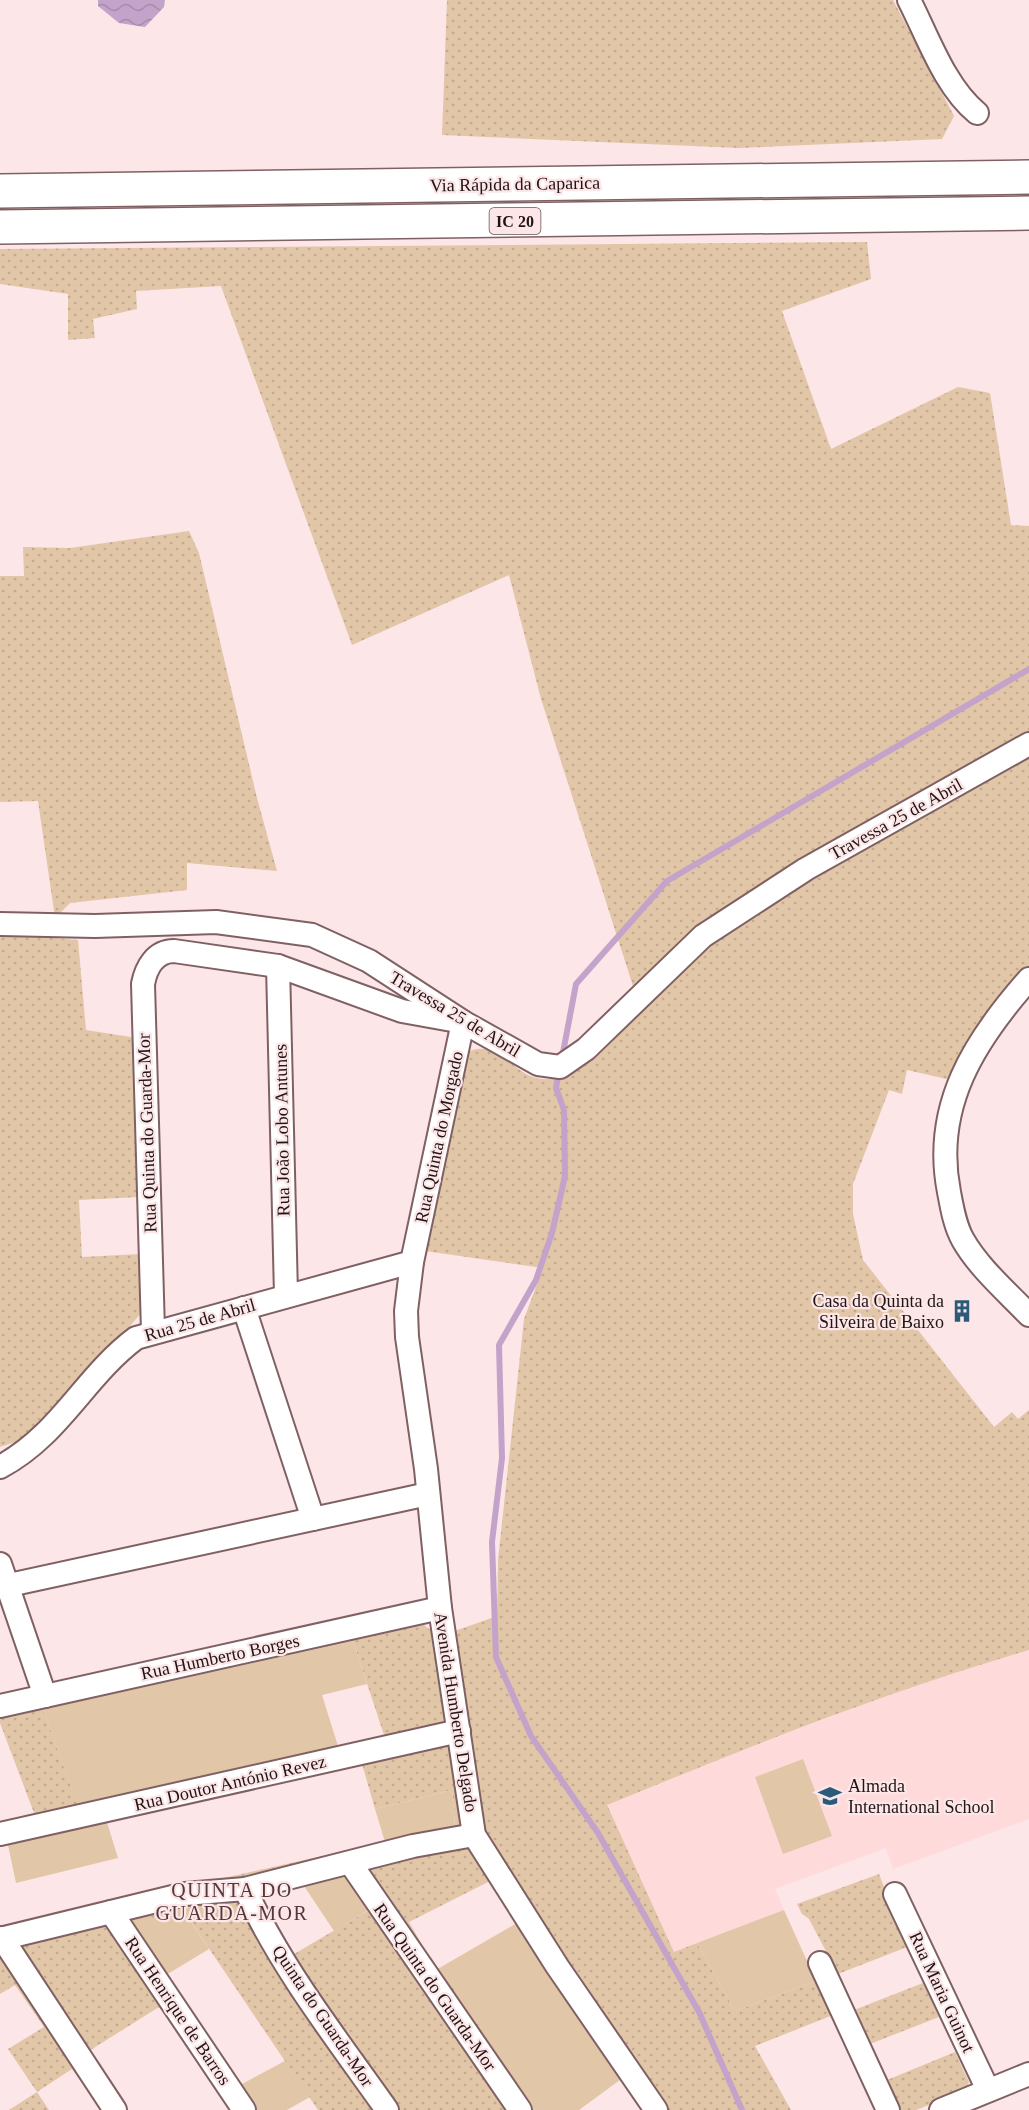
<svg xmlns="http://www.w3.org/2000/svg" width="1029" height="2110" font-family="'Times New Roman',serif">
	<style>
		.built { fill: #fedadb }
		.grass { fill: url(#grass-dots) }
		.garden { fill: #e2c6a8 }
		.water { fill: url(#water-waves) }
		.lines { fill: none; stroke-linecap: round; stroke-linejoin: round }
		.stream { stroke: #c3a3ca; stroke-width: 6 }
		.minor-casing { stroke: #806163; stroke-width: 26 }
		.trunk-casing { stroke: #806163; stroke-width: 36 }
		.minor { stroke: #fff; stroke-width: 22 }
		.trunk { stroke: #fff; stroke-width: 33 }
		.labels { text-anchor: middle; stroke-width: 4.5; stroke-linejoin: round; paint-order: stroke }
		.shield { fill: #fce6e7; stroke: #625354; stroke-width: 1.5 }
		.shield-label { font-size: 16px; font-weight: bold; fill: #201415 }
		.street-label { font-size: 18px; fill: #201415; stroke: #fce6e7 }
		.poi-label { font-size: 18px; fill: #201415; stroke: #fce6e7; text-anchor: end }
		.neighbourhood-label { font-size: 20px; letter-spacing: 1.5px; fill: #533739; stroke: #fce6e7 }
	</style>
	<defs>
		<pattern id="grass-dots" width="8" height="8" patternUnits="userSpaceOnUse" patternTransform="scale(1.5)"><rect width="8" height="8" fill="#e2c6a8"/><path d="M2 2h.1M6 6h.1" fill="none" stroke="#c2a990" stroke-width="1.8" stroke-linecap="round"/></pattern>
		<pattern id="water-waves" width="16" height="10" patternUnits="userSpaceOnUse" patternTransform="scale(1.5)"><rect width="16" height="10" fill="#c3a3ca"/><path d="M0 5q4-4 8 0t8 0" fill="none" stroke="#a78bad"/></pattern>
	</defs>
	<rect width="100%" height="100%" fill="#fce6e7"/>
	<path class="built" d="M1029 1650V1819L893 1869 886 1848 775 1889 784 1910 674 1952 606 1805 751 1746 936 1677Z"/>
	<g class="grass">
		<path d="M447 0H893L954 116 942 139 739 148 442 135Z"/>
		<path d="M867 242 871 279 782 311 831 449 958 387 990 393 1011 525 1029 526V731L702 921 633 986 541 699 509 575 352 645 221 286 136 291 137 309 93 319 95 338 68 340V294L0 284V249Z"/>
		<path d="M189 531 199 553 257 798 277 871 187 863V890L70 903 55 918 38 801 0 802V576H24L23 547 70 548Z"/>
		<path d="M1029 752V966L977 1030 964 1048 951 1080 907 1070 902 1094 889 1090 853 1184V1214L863 1260 994 1427 1012 1412 1018 1419 1029 1410V1650C884 1692 746 1748 607 1805L674 1952 697 1943 735 2011 816 1981 833 2015 755 2046 791 2110H663L500 1863 484 1826 452 1632 497 1616 498 1560 524 1319 543 1268 425 1251 465 1053C509 1032 514 1098 568 1074L721 932Z"/>
		<path d="M0 933 78 940 86 1030 137 1038 139 1197 79 1200 82 1257 140 1254 141 1313 39 1434 0 1447Z"/>
		<path d="M420 1622 433 1632 448 1711 446 1726 202 1782 200 1777 251 1765H272L384 1735 353 1641 43 1709 77 1803 153 1787 152 1790 0 1827V1821L34 1813 0 1723V1713Z"/>
		<path d="M451 1745 461 1821 457 1829 255 1881 170 1890 455 1826 452 1790 375 1809 362 1764 406 1746Z"/>
		<path d="M454 1843 474 1847 492 1880 409 1922 436 1969 441 1967 483 2030 482 2032 501 2067 531 2110H525L367 1878 374 1864Z"/>
		<path d="M350 1874 515 2110H392L289 1957 369 1910 345 1875 260 1894Z"/>
		<path d="M879 1874 907 1947 838 1974 809 1919 802 1914 797 1904Z"/>
		<path d="M223 1894 242 1902 382 2110H318L183 1910 133 1926 127 1924 130 1918 164 1912Z"/>
		<path d="M104 1924 113 1927 147 1986 214 2081 212 2084 159 2007 89 2051 20 1946 23 1940Z"/>
		<path d="M0 1951 107 2110H101L72 2069 37 2092 49 2110H9L37 2092 8 2049 44 2027 15 1985 0 1994Z"/>
		<path d="M923 1983 939 2017 870 2044 854 2010Z"/>
		<path d="M955 2052 969 2082 966 2090 916 2110H901L887 2080Z"/>
	</g>
	<g class="garden">
		<path d="M353 1641 367 1684 322 1695 338 1746 333 1751 272 1765H251L77 1804 43 1709Z"/>
		<path d="M803 1759 832 1836 783 1854 755 1777Z"/>
		<path d="M452 1790 455 1826 385 1842 375 1809Z"/>
		<path d="M106 1819 118 1858 16 1883 7 1840Z"/>
		<path d="M337 1874 350 1879 370 1909 334 1931 302 1883Z"/>
		<path d="M183 1910 209 1949 166 1975 133 1926 134 1922Z"/>
		<path d="M784 1910 816 1981 735 2011 697 1943Z"/>
		<path d="M517 1923 624 2077 579 2110H531L501 2067 481 2031 483 2030 462 2003 441 1967Z"/>
		<path d="M285 2061 310 2097 287 2110H257L240 2085Z"/>
	</g>
	<path class="water" d="M98 0H165L164 7 145 27 119 23 98 6Z"/>
	<g class="lines">
		<g class="stream">
			<path d="M562 1058 576 984 667 881 1029 669"/>
			<path d="M559 1071 556 1088 564 1110 565 1176 552 1233 536 1280 499 1345 502 1458 492 1542 496 1657 531 1736 598 1833 699 2012 742 2110"/>
		</g>
		<g class="minor-casing">
			<g id="minor">
				<path d="M909 0C928 37 945 87 977 113"/>
				<path d="M0 924 95 926 216 922 312 935 369 961 463 1022 538 1064 560 1067 586 1049 703 936 806 869 1029 744"/>
				<path d="M278 966 286 1295"/>
				<path d="M1029 979C975 1040 932 1106 949 1192 952 1208 955 1226 963 1240 979 1268 1007 1292 1029 1315"/>
				<path d="M244 1308 313 1519"/>
				<path d="M153 1331 143 984C146 968 155 951 174 951L278 966 402 1011 463 1022 412 1262 406 1311 407 1337 426 1469 440 1608 474 1835 557 1966 656 2110"/>
				<path d="M0 1467C60 1435 84 1377 136 1338L412 1262"/>
				<path d="M0 1564 45 1696"/>
				<path d="M0 1587 428 1494"/>
				<path d="M0 1706 440 1608"/>
				<path d="M0 1834 459 1731"/>
				<path d="M351 1864 520 2110"/>
				<path d="M245 1889C281 1968 337 2039 387 2110"/>
				<path d="M895 1894 988 2090"/>
				<path d="M111 1912 244 2110"/>
				<path d="M2 1938 115 2110"/>
				<path d="M0 1939 185 1894 245 1889 413 1846 474 1835"/>
				<path d="M820 1963 888 2110"/>
				<path d="M941 2110 1029 2074"/>
			</g>
		</g>
		<g class="trunk-casing">
			<g id="trunk">
				<path d="M0 191 1029 177"/>
				<path d="M0 227 1029 213"/>
			</g>
		</g>
		<use href="#minor" class="minor"/>
		<use href="#trunk" class="trunk"/>
	</g>
	<defs>
		<g id="building-bare" transform="scale(1.8)"><path d="M-4-6H4V6H1V3H-1V6H-4ZM-2.5-4.3h1.7v1.8h-1.7ZM.8-4.3h1.7v1.8H.8ZM-2.5-1h1.7V.8h-1.7ZM.8-1h1.7V.8H.8Z" fill="#2c5b7a" stroke="#fce6e7" stroke-width="2.5" paint-order="stroke"/></g>
		<g id="school-bare" transform="scale(1.8)"><path d="M0-5L7-2L0 1L-7-2ZM-4 1L0 2.5L4 1V4Q0 6-4 4Z" fill="#2c5b7a" stroke="#fce6e7" stroke-width="2.5" paint-order="stroke"/></g>
	</defs>
	<g fill-rule="evenodd">
		<use href="#building-bare" x="962" y="1311"/>
		<use href="#school-bare" x="830" y="1796"/>
	</g>
	<g class="labels">
		<rect class="shield" x="489.5" y="208" width="51" height="26" rx="4.5"/>
		<g class="shield-label">
			<text x="515" y="227">IC 20</text>
		</g>
		<g class="street-label">
			<text transform="translate(515 184) rotate(-1)" y="6">Via Rápida da Caparica</text>
			<text transform="translate(896 819) rotate(-29)" y="6">Travessa 25 de Abril</text>
			<text transform="translate(455 1014) rotate(31)" y="6">Travessa 25 de Abril</text>
			<text transform="translate(282 1130) rotate(-91)" y="6">Rua João Lobo Antunes</text>
			<text transform="translate(147 1133) rotate(-92)" y="6">Rua Quinta do Guarda-Mor</text>
			<text transform="translate(439 1137) rotate(-78)" y="6">Rua Quinta do Morgado</text>
			<text transform="translate(200 1320) rotate(-16)" y="6">Rua 25 de Abril</text>
			<text transform="translate(220 1657) rotate(-12)" y="6">Rua Humberto Borges</text>
			<text transform="translate(456 1712) rotate(81)" y="6">Avenida Humberto Delgado</text>
			<text transform="translate(230 1783) rotate(-13)" y="6">Rua Doutor António Revez</text>
			<text transform="translate(435 1987) rotate(55)" y="6">Rua Quinta do Guarda-Mor</text>
			<text transform="translate(942 1992) rotate(65)" y="6">Rua Maria Guinot</text>
			<text transform="translate(178 2011) rotate(56)" y="6">Rua Henrique de Barros</text>
			<text transform="translate(323 2016) rotate(56)" y="6">Quinta do Guarda-Mor</text>
		</g>
		<g class="poi-label">
			<text x="944" y="1307">Casa da Quinta da<tspan x="944" dy="21">Silveira de Baixo</tspan></text>
			<text x="848" y="1792" text-anchor="start">Almada<tspan x="848" dy="21">International School</tspan></text>
		</g>
		<g class="neighbourhood-label">
			<text x="232" y="1897">QUINTA DO<tspan x="232" dy="23">GUARDA-MOR</tspan></text>
		</g>
	</g>
</svg>
